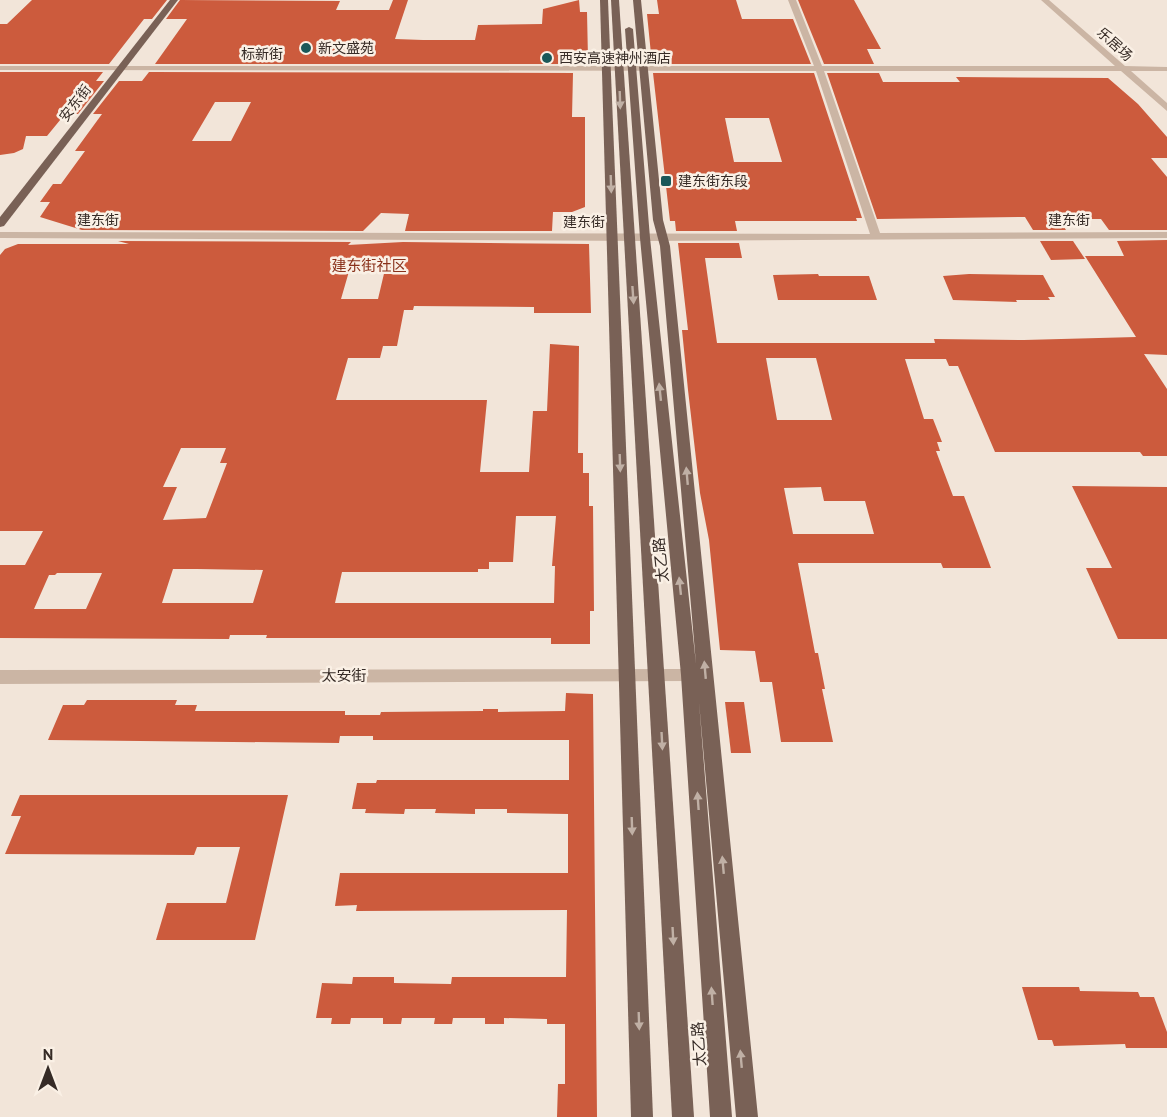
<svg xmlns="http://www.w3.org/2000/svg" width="1167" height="1117" font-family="'PT Sans','Noto Sans SC',sans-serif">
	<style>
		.building { fill: #cc5b3d; fill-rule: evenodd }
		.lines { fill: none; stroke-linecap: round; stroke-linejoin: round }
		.minor { fill: #cbb5a4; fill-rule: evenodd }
		.major { fill: #796156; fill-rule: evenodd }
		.oneway { fill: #c0b0a5 }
		.poi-dot { fill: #1a5859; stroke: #faf0e5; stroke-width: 2 }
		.labels { text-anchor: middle; stroke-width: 5; stroke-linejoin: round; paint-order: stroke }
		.far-street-label { font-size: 14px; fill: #362b26; stroke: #faf0e5 }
		.far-poi-label { font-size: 14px; fill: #362b26; stroke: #faf0e5; text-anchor: start }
		.far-quarter-label { font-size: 15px; fill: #89311b; stroke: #faf0e5 }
		.street-label { font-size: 15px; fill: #362b26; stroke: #faf0e5 }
	</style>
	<rect width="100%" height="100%" fill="#f2e5d9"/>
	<g class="building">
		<path d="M32 0H167L152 19H144L109 64H0V24H7Z"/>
		<path d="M180 0 340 1 336 10H389L393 0H408L395 39 423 40H475L478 25 542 24 543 9 579 0 580 12H587L588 59H573V64H155L187 19H166Z"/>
		<path d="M657 0H736L742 19H793L811 64H652L647 14H659Z"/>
		<path d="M798 0H854L881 49H867L874 64H824Z"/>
		<path d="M0 72H103L96 81H104L78 114H65L47 136H26L23 149 14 153 0 155Z"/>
		<path d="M149 72 573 73 572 117H585V207L572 212H553L552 231H405L409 214 381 213 363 231 82 230 40 217 50 202H40L53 184H61L85 151H75L102 114H93L119 81H142ZM215 102H251L231 141H192Z"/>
		<path d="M653 73H814L862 218H856L857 221H735L737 231H676L675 221H670ZM725 118H769L782 162H734Z"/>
		<path d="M827 73H879L883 82H960L956 77 1108 78 1138 104 1167 137V158H1151L1167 177V230H1109L1101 219H1058L1066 230H1033L1025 217 877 219Z"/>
		<path d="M1167 240V355L1144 354 1167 389V456H1143L1140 452H995L958 366H949L946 359H905L924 419H933L942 442H937L940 451H936L953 496H964L991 568H943L941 563H798L815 653H818L825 689H822L833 742H781L772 682H760L755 651 720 650 709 540 700 493 688 390 682 330H688L678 243H739L742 258H705L717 343H935L934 339 1024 340 1136 337 1085 256H1124L1117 241ZM766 358H816L832 420H777ZM821 487 824 501H865L874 534H793L784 488Z"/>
		<path d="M118 241 351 242 348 245 403 242 589 244 591 313H534V307L414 306 413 310H404L397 346H383L380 358H348L336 400H487L480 472H529L533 411H547L550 344 579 346 578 453H583V473H589V506H593L594 611H590V644H551V638H266L267 635H230L229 639 0 638V565H25L43 531H0V255L5 249 18 244H129ZM352 261H387L378 299H341ZM181 448H226L220 463H227L206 518 163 520 177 487H163ZM516 516H556L552 566H555L554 603H335L342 572H478V569H489V562H513ZM173 569H197L263 570 253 603H162ZM57 573H102L86 609H34L49 575H55Z"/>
		<path d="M1040 241H1073L1085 259 1051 260Z"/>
		<path d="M818 274 819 276H869L877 300H778L773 275Z"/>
		<path d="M969 274 1043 275 1055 297H1048L1050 300H1016L1017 302 953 300 943 276Z"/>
		<path d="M1072 486 1167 487V639H1118L1086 568H1112Z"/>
		<path d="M566 693 593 694 597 1117H557L558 1084H565V1024H547V1019L504 1018V1024H485V1018H453L452 1024H434L435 1018H402L401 1024H383V1018H351L350 1024H331L332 1018H316L322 983 352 984 353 977H394V983L451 984 452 977H566L567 910 356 911 357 905 335 906 340 873H568V814L507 813V809H475V814L435 813 436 809H405L404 814 365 813 366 809H352L357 783H376L377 780H569V740H373V736H340L339 743 48 740 63 705H84L87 700H177L175 705H197L195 711H345V715H380L381 712 483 711V709H498V712L565 711Z"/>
		<path d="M725 702H744L751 753H731Z"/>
		<path d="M20 795H288L255 940H156L167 903H226L240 847H197L194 855 5 854 21 816H11Z"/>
		<path d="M1022 987H1079L1080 991 1138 992 1140 997H1154L1167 1032V1048H1126L1125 1044 1054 1046 1052 1040H1038Z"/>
	</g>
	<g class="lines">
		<g class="minor">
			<path d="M788 0H796L822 66H1115L1041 0H1049L1125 66 1167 67V71H1131L1167 103V111L1121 71H824L880 233 1167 232V238L645 241 0 238V232L870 234 816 71 0 70V66H814Z"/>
			<path d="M689 669 695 670 697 675 695 680 689 681 0 684V670Z"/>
		</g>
		<g class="major">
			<path d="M170 0H178L4 226 0 227V217Z"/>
			<path d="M600 0H608L653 1117H631Z"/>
			<path d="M611 0H619L694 1117H672Z"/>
			<path d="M633 0H641L663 220 670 246 758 1117H736L699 702 732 1117H710L681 675 640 238 625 29 629 27 633 29 650 238 696 664 660 246 653 220Z"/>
		</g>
	</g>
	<defs><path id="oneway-solid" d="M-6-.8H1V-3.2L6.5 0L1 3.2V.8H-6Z" transform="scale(1.5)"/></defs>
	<g class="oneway">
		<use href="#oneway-solid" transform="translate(620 100) rotate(88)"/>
		<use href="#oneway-solid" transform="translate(611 184) rotate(88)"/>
		<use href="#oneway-solid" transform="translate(633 295) rotate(86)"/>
		<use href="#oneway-solid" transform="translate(660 392) rotate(-96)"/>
		<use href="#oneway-solid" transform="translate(620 463) rotate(88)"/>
		<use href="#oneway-solid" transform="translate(687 476) rotate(-95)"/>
		<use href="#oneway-solid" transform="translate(680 586) rotate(-96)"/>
		<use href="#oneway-solid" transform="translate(705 670) rotate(-95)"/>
		<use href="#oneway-solid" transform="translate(662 741) rotate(87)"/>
		<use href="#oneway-solid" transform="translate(698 801) rotate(-94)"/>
		<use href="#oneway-solid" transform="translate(632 826) rotate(88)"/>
		<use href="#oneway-solid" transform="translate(723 865) rotate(-95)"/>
		<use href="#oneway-solid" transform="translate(673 936) rotate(87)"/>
		<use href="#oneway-solid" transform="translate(712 996) rotate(-94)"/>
		<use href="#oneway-solid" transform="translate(639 1021) rotate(88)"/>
		<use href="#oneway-solid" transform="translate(741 1059) rotate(-95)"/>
	</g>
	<g class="poi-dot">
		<circle cx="306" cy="48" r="6"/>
		<circle cx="547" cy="58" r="6"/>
		<rect x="660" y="175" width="12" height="12" rx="3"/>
	</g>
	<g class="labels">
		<g class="far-street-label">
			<text transform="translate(1115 44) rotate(42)" y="5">乐居场</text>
			<text x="262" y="59">标新街</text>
			<text transform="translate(75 103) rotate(-53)" y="5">安东街</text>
			<text x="98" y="225">建东街</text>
			<text x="1069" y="225">建东街</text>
			<text x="584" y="227">建东街</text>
		</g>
		<g class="far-poi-label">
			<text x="318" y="53">新文盛苑</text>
			<text x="559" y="63">西安高速神州酒店</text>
			<text x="678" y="186">建东街东段</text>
		</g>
		<g class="far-quarter-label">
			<text x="369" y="271">建东街社区</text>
		</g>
		<g class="street-label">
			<text transform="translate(661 560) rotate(-96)" y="5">太乙路</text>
			<text x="344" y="681">太安街</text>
			<text transform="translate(699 1044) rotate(-94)" y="5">太乙路</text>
		</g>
	</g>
	<g transform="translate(48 1069)" stroke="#faf0e5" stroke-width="4.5" paint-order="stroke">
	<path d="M0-4.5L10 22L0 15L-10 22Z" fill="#362b26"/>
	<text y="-9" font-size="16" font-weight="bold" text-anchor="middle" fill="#362b26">N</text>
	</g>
</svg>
